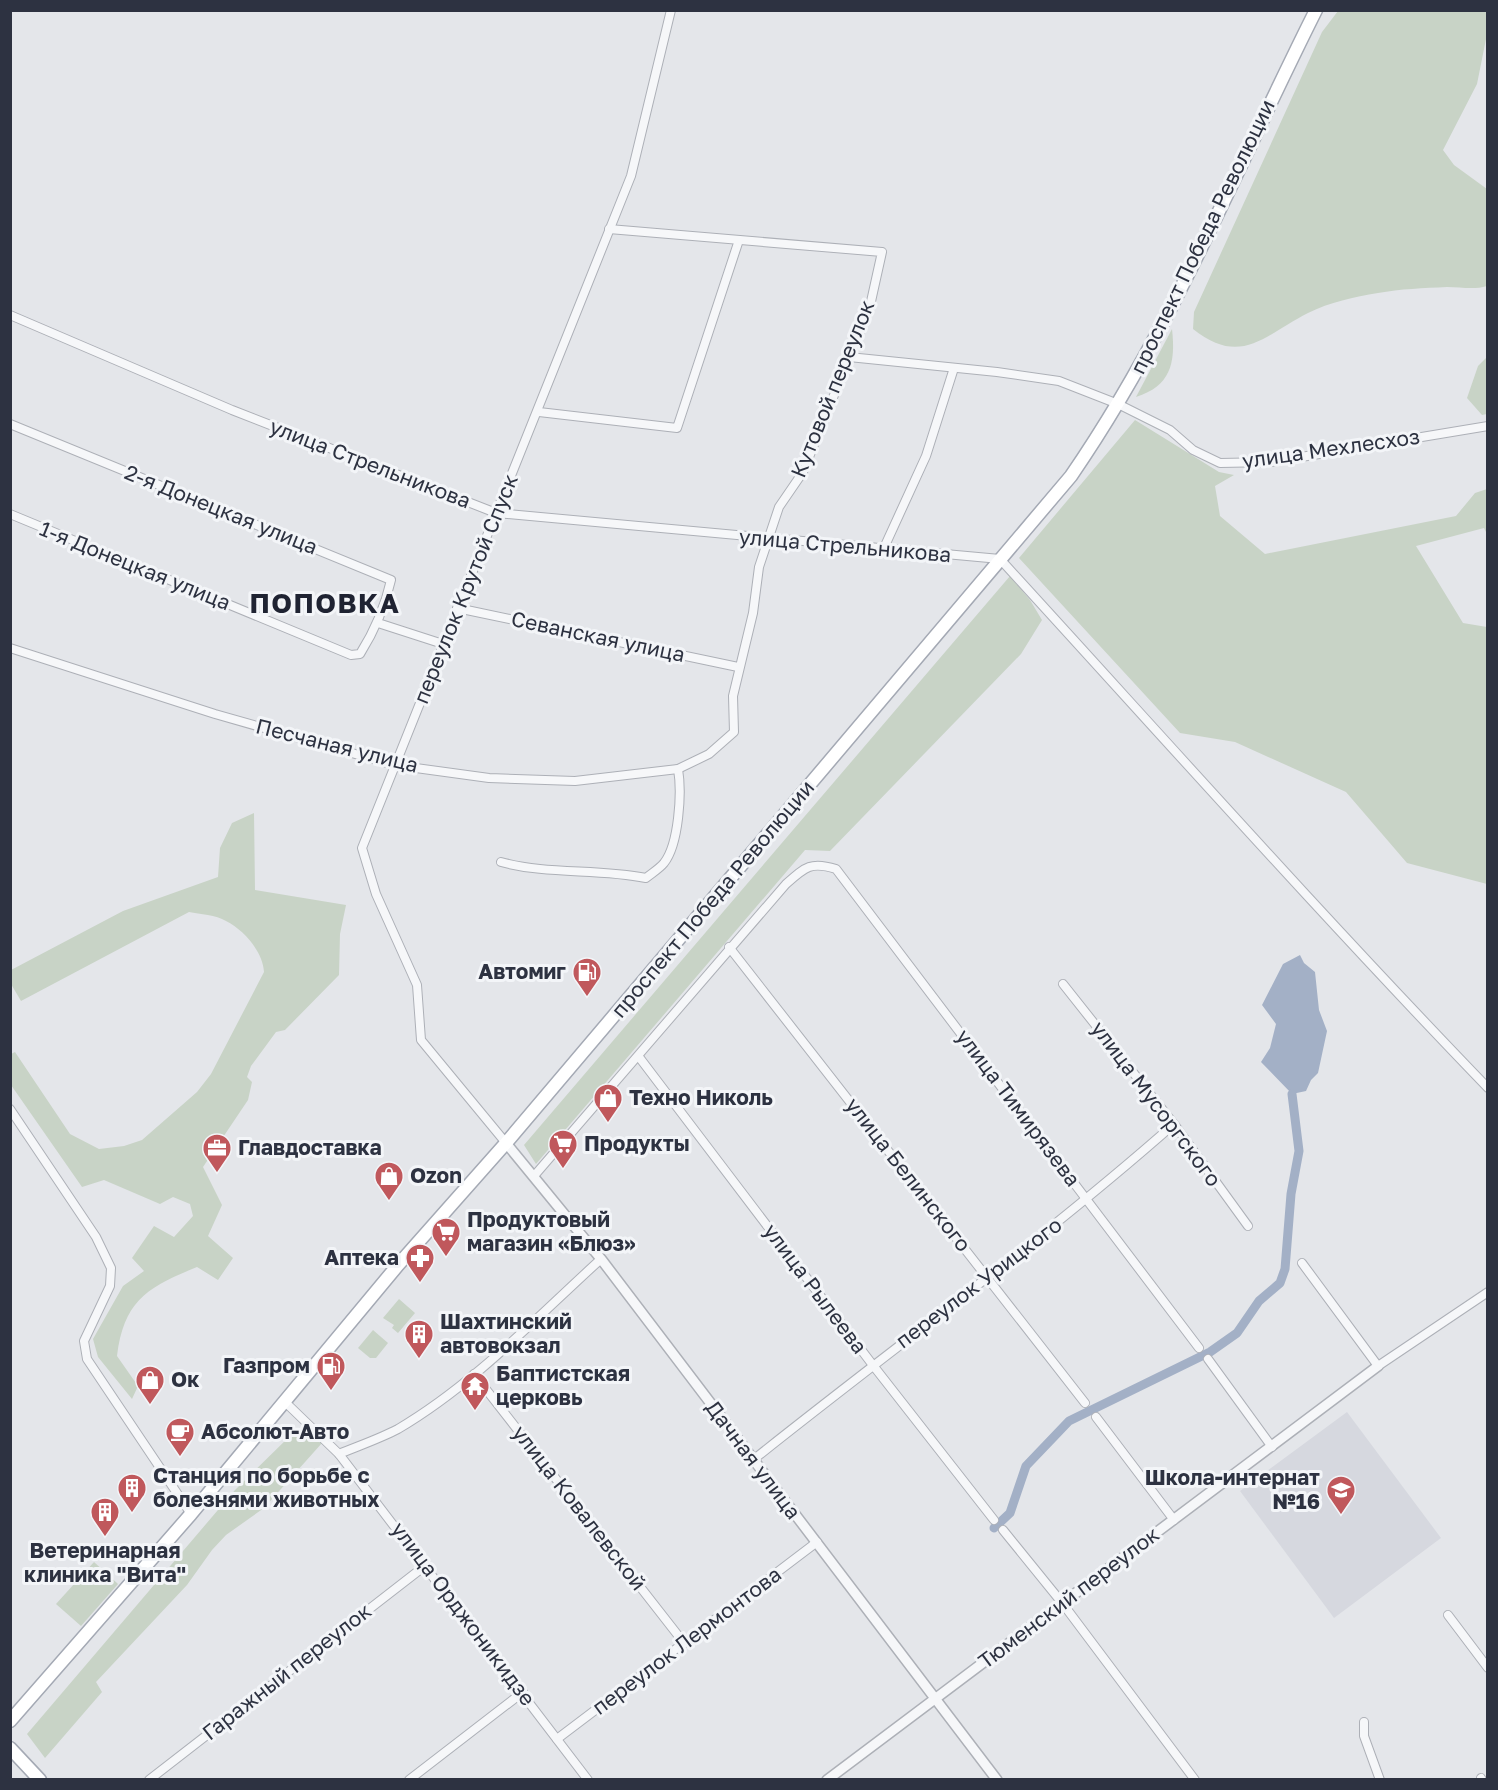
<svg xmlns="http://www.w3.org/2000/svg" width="1498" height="1790" font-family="'Golos Text',sans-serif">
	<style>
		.built { fill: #d6d8df }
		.green { fill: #c8d3c6 }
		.water { fill: #a3b0c6 }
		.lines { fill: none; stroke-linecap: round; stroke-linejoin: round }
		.canal { stroke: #a3b0c6; stroke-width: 9 }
		.minor-casing { stroke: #adb0b7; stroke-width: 10 }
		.tertiary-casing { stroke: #adb0b7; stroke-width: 12 }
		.primary-casing { stroke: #a4a9b4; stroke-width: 15 }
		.minor { stroke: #f6f7f9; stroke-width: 8 }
		.tertiary { stroke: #f6f7f9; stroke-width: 9 }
		.primary { stroke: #fff; stroke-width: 12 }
		.labels { text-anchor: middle; stroke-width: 6; stroke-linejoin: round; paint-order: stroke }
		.street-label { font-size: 21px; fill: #2d3241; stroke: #f3f5f8 }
		.poi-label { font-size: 21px; font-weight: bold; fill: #2d3241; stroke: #f3f5f8; text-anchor: start }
		.district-label { font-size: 27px; font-weight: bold; letter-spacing: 1.5px; fill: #1f2332; stroke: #f3f5f8 }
	</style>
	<rect width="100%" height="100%" fill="#e4e6ea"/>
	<path class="built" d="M1347 1412 1441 1538 1334 1618 1240 1491Z"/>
	<g class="green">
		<path d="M1338 11H1487V34L1477 84 1443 150 1454 165 1487 189V286C1474 290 1461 287 1447 287 1424 288 1400 289 1378 293 1354 297 1330 302 1308 313 1263 336 1241 367 1193 329L1194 312 1322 32Z"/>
		<path d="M1172 329C1176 364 1170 386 1136 397Z"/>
		<path d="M1487 357V414L1482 415 1467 398 1478 366Z"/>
		<path d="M1135 420 1219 472 1234 475 1215 486 1220 516 1265 554 1456 516 1475 493 1487 489V534L1484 528 1416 546 1463 623 1487 627V884L1407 863 1346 792 1235 742 1180 733 1019 558Z"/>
		<path d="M1010 576 1030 600 1042 620 1021 654 830 851 805 850 536 1164 524 1145Z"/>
		<path d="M254 813 255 890 346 905 340 934 339 975 285 1030 276 1032 251 1066 247 1077 252 1082 248 1100 203 1167 222 1205 208 1236 233 1258 218 1280 197 1267C148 1287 124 1300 117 1356L138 1386 132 1399 98 1357 93 1339 123 1286 144 1271 132 1258 154 1226 174 1237 193 1216 190 1204 173 1197 160 1204 104 1180 82 1187 11 1085V1054L15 1052 70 1134 99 1149 124 1146 142 1140 197 1092 211 1074 264 972C263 952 244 930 226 921 216 915 200 914 189 912L21 1001 11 984V970L123 911 218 877 220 848 232 823Z"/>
		<path d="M399 1299 415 1313 398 1333 392 1328 394 1325 383 1318Z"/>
		<path d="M373 1330 388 1343 376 1358H370L358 1348Z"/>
		<path d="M292 1434 322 1443 264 1508 226 1535 212 1550 187 1585 96 1682 102 1692 45 1758 27 1734 235 1490Z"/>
		<path d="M94 1562 118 1584 81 1626 56 1604Z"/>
	</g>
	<path class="water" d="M1300 955 1304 963 1315 972 1319 1010 1327 1031 1318 1073 1311 1080 1306 1091 1292 1094 1261 1062 1270 1048 1276 1024 1262 1005 1283 964Z"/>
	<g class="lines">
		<path class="canal" d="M994 1528 1010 1513 1026 1466 1069 1421 1210 1352 1237 1333 1259 1301 1280 1283 1285 1269 1291 1194 1299 1151 1292 1094"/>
		<g class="minor-casing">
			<g id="minor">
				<path d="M10 315 232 410 496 513 1000 559C1162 736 1321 915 1488 1088"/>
				<path d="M849 357 997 372 1059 381 1118 404 1170 430 1193 450 1220 463 1271 462 1488 426"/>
				<path d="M539 412 677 428 739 240"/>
				<path d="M10 424 391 580C385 607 375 630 360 654L351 655 10 514"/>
				<path d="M883 550 926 456 954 368"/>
				<path d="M457 608 738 667"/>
				<path d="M378 623 443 644"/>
				<path d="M10 648 215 714 394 765 489 778 575 781 678 769 709 754 734 732 733 696 753 613 759 567 779 507 803 472 870 306 882 252 609 229"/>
				<path d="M501 862C548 875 598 868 646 878 652 873 659 869 664 863 679 844 682 792 678 769"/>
				<path d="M729 947 1085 1403"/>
				<path d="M1063 984 1174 1124 1248 1226"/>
				<path d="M639 1057 872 1364 994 1520"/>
				<path d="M10 1109 96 1237 111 1268 110 1286 84 1341 87 1359 191 1514"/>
				<path d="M506 1143 421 1040 417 985 376 894 362 848 631 176 671 10"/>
				<path d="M534 1176 786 884C805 867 811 861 836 869L1199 1348"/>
				<path d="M1302 1263 1378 1366 1488 1292"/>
				<path d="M1208 1359 1272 1447"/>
				<path d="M474 1374 684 1643"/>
				<path d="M284 1401 339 1454 588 1780"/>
				<path d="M1096 1417 1174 1520"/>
				<path d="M339 1454C358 1446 379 1439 398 1429 473 1385 536 1318 601 1259"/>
				<path d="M753 1460C893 1348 1039 1243 1174 1124"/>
				<path d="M1003 1530 1063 1604 1195 1780"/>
				<path d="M1448 1615 1488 1668"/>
				<path d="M1364 1722V1736L1380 1780"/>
				<path d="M557 1739 817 1542"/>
				<path d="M1481 1778 1482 1780"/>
				<path d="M149 1780 426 1565"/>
				<path d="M409 1780 523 1692"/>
			</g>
		</g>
		<g class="tertiary-casing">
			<g id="tertiary">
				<path d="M506 1143 601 1259 997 1780"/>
				<path d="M827 1780 1378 1366"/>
			</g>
		</g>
		<g class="primary-casing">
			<g id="primary">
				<path d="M10 1721 191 1514 398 1265 506 1143 1071 476C1171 331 1237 167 1316 10"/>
				<path d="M10 1748 40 1780"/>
			</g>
		</g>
		<use href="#minor" class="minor"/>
		<use href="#tertiary" class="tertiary"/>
		<use href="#primary" class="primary"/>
	</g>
	<defs>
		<g id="fuel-pin" transform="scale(1.5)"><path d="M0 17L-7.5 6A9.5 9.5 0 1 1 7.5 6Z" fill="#c0585c" stroke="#f3f5f8"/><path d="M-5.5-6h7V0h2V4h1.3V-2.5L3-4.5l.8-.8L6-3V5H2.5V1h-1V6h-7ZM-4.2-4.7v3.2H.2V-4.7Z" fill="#fff"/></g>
		<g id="shop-pin" transform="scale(1.5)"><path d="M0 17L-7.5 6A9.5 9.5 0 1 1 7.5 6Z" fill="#c0585c" stroke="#f3f5f8"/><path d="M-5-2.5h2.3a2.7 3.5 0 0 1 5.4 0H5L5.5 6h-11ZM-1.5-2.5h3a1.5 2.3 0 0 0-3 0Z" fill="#fff"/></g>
		<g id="supermarket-pin" transform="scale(1.5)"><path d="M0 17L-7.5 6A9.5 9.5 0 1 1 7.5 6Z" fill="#c0585c" stroke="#f3f5f8"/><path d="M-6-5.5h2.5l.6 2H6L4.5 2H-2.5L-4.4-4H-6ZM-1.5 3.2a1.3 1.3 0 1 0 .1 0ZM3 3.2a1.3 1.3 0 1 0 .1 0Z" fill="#fff"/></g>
		<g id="office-pin" transform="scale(1.5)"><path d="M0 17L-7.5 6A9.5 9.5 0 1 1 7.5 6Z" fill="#c0585c" stroke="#f3f5f8"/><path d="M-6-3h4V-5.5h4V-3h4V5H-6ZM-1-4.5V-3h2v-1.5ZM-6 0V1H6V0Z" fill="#fff"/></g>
		<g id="pharmacy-pin" transform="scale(1.5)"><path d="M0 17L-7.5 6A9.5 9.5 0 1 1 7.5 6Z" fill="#c0585c" stroke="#f3f5f8"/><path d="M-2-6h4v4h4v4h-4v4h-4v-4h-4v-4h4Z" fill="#fff"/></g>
		<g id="building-pin" transform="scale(1.5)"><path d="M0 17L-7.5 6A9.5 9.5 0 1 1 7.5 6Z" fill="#c0585c" stroke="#f3f5f8"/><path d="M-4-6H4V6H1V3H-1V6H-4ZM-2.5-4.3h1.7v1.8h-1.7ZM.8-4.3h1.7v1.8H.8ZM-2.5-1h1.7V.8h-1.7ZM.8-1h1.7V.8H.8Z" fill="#fff"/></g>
		<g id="temple-pin" transform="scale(1.5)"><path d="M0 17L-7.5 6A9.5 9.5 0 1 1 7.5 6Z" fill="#c0585c" stroke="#f3f5f8"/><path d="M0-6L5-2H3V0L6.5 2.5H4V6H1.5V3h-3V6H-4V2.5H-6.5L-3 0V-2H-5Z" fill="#fff"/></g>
		<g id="cafe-pin" transform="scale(1.5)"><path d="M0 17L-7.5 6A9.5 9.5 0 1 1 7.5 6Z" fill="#c0585c" stroke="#f3f5f8"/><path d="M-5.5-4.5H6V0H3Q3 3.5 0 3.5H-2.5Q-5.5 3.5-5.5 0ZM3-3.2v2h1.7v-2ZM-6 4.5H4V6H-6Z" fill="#fff"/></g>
		<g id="school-pin" transform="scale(1.5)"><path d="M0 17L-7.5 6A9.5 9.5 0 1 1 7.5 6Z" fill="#c0585c" stroke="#f3f5f8"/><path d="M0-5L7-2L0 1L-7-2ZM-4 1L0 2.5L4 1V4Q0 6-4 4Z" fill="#fff"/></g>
	</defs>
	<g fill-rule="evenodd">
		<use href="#fuel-pin" x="587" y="972"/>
		<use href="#shop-pin" x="608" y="1098"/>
		<use href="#supermarket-pin" x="563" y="1144"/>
		<use href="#office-pin" x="217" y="1148"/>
		<use href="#shop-pin" x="389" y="1176"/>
		<use href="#supermarket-pin" x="446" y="1232"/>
		<use href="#pharmacy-pin" x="420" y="1258"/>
		<use href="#building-pin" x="419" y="1334"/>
		<use href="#fuel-pin" x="331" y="1366"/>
		<use href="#shop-pin" x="150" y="1380"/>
		<use href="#temple-pin" x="475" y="1386"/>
		<use href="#cafe-pin" x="180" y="1432"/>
		<use href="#building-pin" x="132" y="1488"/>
		<use href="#school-pin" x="1341" y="1490"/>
		<use href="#building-pin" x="105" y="1512"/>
	</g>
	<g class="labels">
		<g class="street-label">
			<text transform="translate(1203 237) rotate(-64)" y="7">проспект Победа Революции</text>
			<text transform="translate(833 389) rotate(-68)" y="7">Кутовой переулок</text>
			<text transform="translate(1331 449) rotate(-8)" y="7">улица Мехлесхоз</text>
			<text transform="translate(370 464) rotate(21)" y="7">улица Стрельникова</text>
			<text transform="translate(221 510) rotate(22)" y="7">2-я Донецкая улица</text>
			<text transform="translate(845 546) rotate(5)" y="7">улица Стрельникова</text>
			<text transform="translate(135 566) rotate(22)" y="7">1-я Донецкая улица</text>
			<text transform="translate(466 589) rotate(-68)" y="7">переулок Крутой Спуск</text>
			<text transform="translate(598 637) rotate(12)" y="7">Севанская улица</text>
			<text transform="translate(337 746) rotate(14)" y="7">Песчаная улица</text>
			<text transform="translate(713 899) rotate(-50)" y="7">проспект Победа Революции</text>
			<text transform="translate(1156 1104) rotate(53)" y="7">улица Мусоргского</text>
			<text transform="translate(1018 1108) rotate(53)" y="7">улица Тимирязева</text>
			<text transform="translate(908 1175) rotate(52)" y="7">улица Белинского</text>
			<text transform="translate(979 1283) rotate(-37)" y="7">переулок Урицкого</text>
			<text transform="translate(815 1289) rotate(53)" y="7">улица Рылеева</text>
			<text transform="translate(753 1460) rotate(53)" y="7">Дачная улица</text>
			<text transform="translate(579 1508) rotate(52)" y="7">улица Ковалевской</text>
			<text transform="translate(1069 1598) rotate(-37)" y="7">Тюменский переулок</text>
			<text transform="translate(463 1614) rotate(53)" y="7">улица Орджоникидзе</text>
			<text transform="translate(687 1641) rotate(-37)" y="7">переулок Лермонтова</text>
			<text transform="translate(287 1672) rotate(-38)" y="7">Гаражный переулок</text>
		</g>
		<g class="poi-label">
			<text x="566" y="979" text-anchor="end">Автомиг</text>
			<text x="629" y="1105">Техно Николь</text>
			<text x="584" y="1151">Продукты</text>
			<text x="238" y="1155">Главдоставка</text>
			<text x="410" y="1183">Ozon</text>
			<text x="467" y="1227">Продуктовый<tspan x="467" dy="24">магазин «Блюз»</tspan></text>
			<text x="399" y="1265" text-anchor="end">Аптека</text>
			<text x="440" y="1329">Шахтинский<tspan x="440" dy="24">автовокзал</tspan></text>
			<text x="310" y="1373" text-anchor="end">Газпром</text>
			<text x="496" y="1381">Баптистская<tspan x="496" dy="24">церковь</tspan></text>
			<text x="171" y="1387">Ок</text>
			<text x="201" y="1439">Абсолют-Авто</text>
			<text x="153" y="1483">Станция по борьбе с<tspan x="153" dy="24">болезнями животных</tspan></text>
			<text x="1320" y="1485" text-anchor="end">Школа-интернат<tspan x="1320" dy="24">№16</tspan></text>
			<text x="105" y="1558" text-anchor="middle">Ветеринарная<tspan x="105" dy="24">клиника "Вита"</tspan></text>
		</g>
		<g class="district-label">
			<text x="325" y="613">ПОПОВКА</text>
		</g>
	</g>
	<rect width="1498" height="1790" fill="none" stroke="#2d3241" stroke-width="24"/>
</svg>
